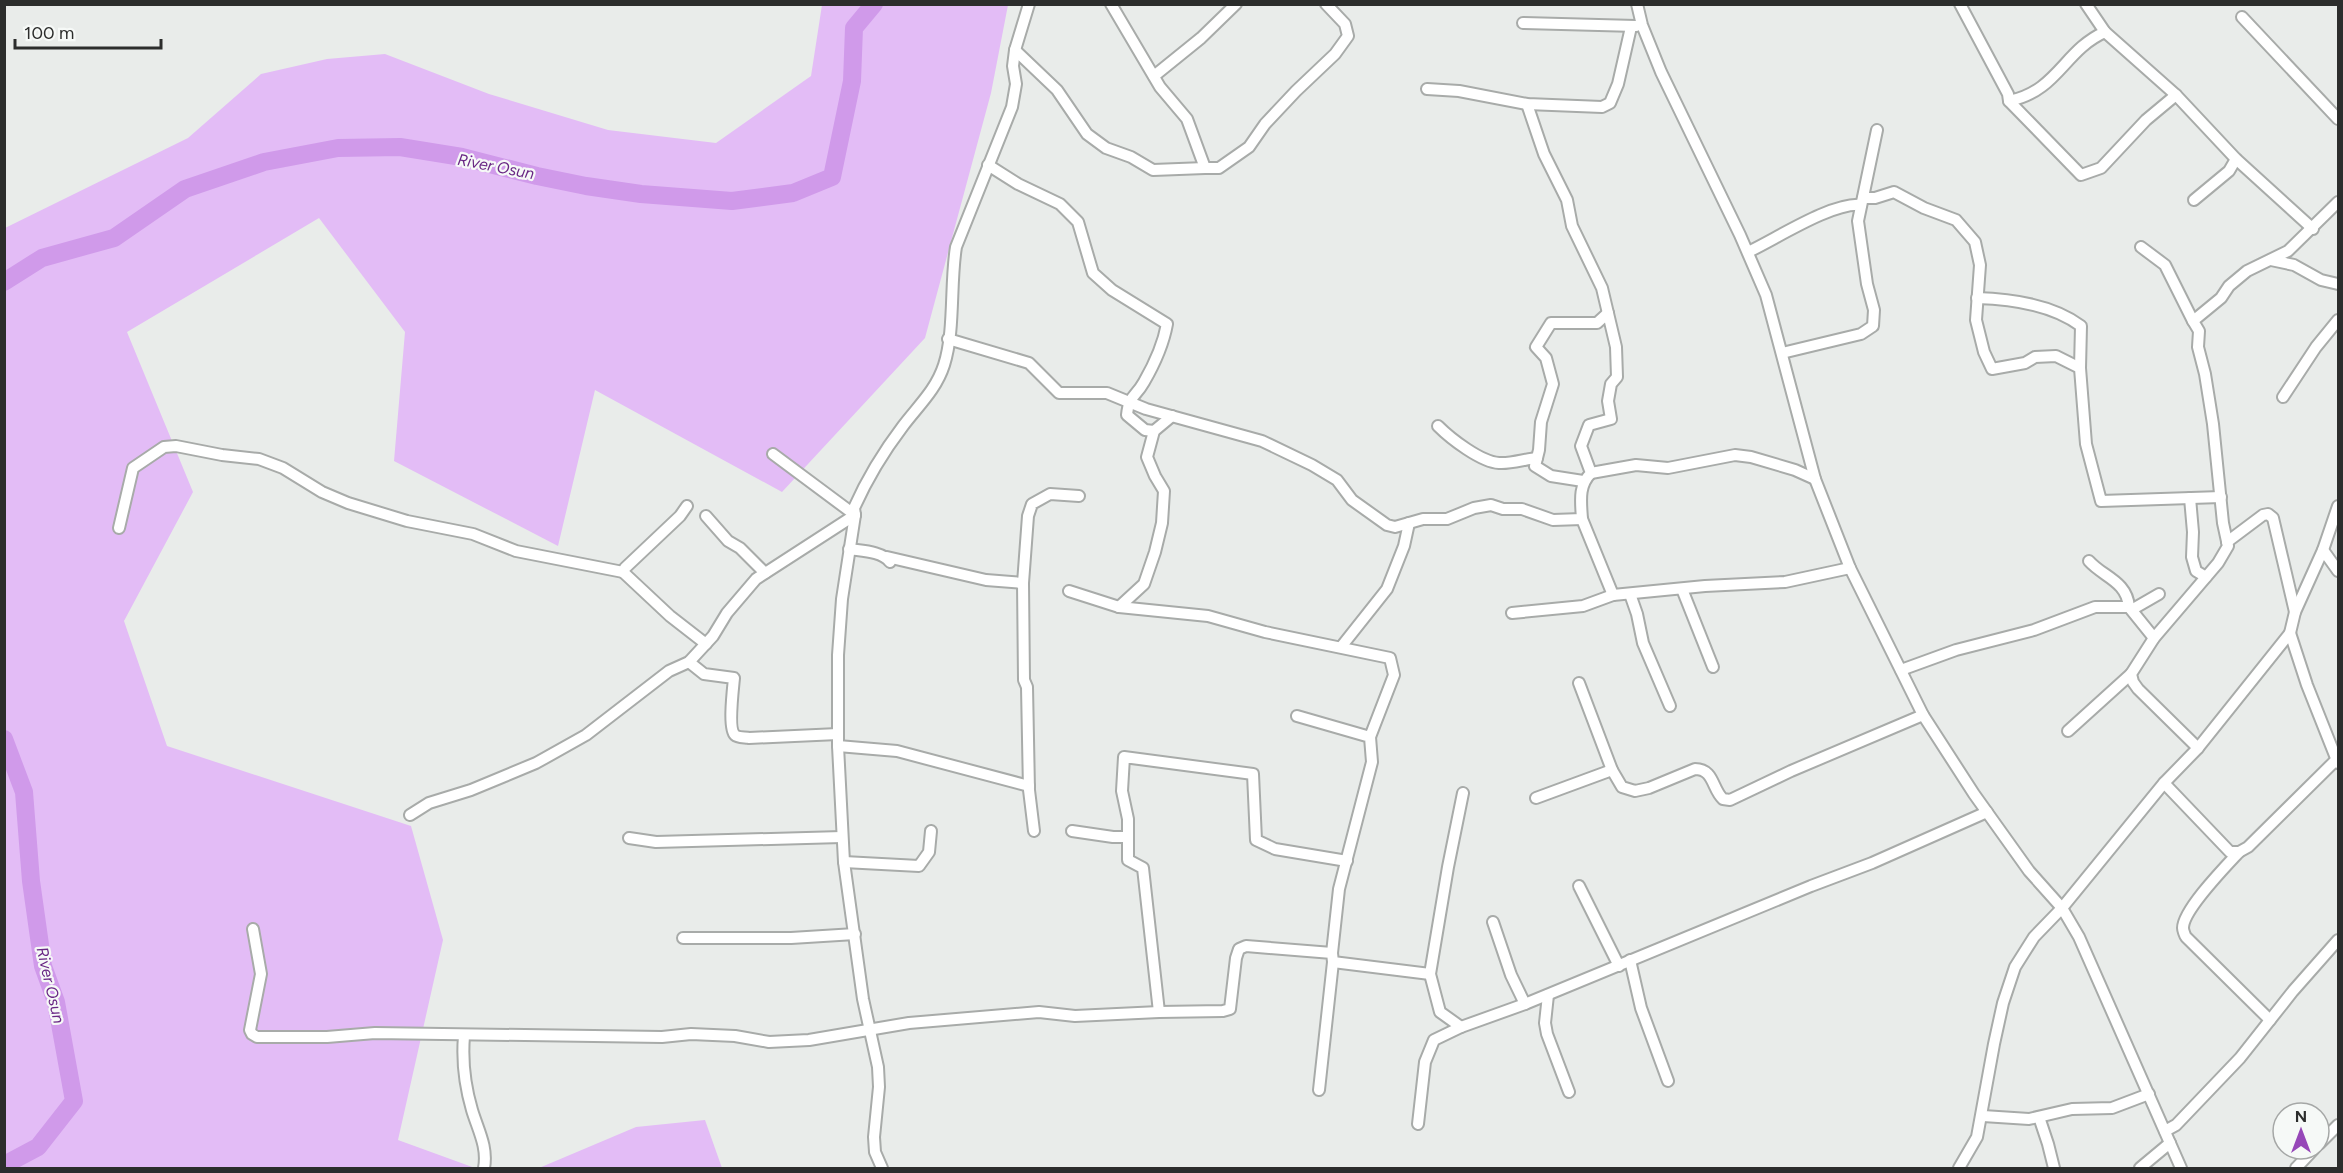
<svg xmlns="http://www.w3.org/2000/svg" width="2343" height="1173" font-family="Figtree,sans-serif">
	<style>
		.green { fill: #e3bcf6 }
		.lines { fill: none; stroke-linecap: round; stroke-linejoin: round }
		.river { stroke: #d09aea; stroke-width: 18 }
		.minor-casing { stroke: #a8aba9; stroke-width: 14 }
		.minor { stroke: #fff; stroke-width: 10 }
		.labels { text-anchor: middle; stroke-width: 4.5; stroke-linejoin: round; paint-order: stroke }
		.water-label { font-size: 16px; font-style: italic; fill: #692784; stroke: #f6f9f7 }
	</style>
	<rect width="100%" height="100%" fill="#e9ecea"/>
	<g class="green">
		<path d="M822 5H1008L991 93 925 338 782 492 595 390 558 546 394 461 405 332 319 218 127 332 193 492 124 621 167 746 411 826 443 940 398 1140 475 1168H5V228L188 138 261 74 327 59 385 54 489 94 608 130 716 143 811 76Z"/>
		<path d="M705 1120 722 1168H539L636 1127Z"/>
	</g>
	<g class="lines">
		<g class="river">
			<path d="M4 282 42 258 114 238 185 189 264 162 338 148 400 147 462 157 537 176 586 186 641 194 732 201 793 193 832 177 852 81 854 28 874 4"/>
			<path d="M4 739 24 792 31 881 43 966 56 1002 74 1101 38 1147 4 1165"/>
		</g>
		<g class="minor-casing">
			<g id="minor">
				<path d="M1111 4 1160 87 1187 119 1205 168H1219L1249 147 1265 124 1296 91 1335 54 1348 36 1345 24 1326 4"/>
				<path d="M1637 4 1642 25 1661 72 1740 235 1766 295 1815 479 1850 568 1923 715 1974 794 2029 871 2062 908 2079 937 2181 1168"/>
				<path d="M1960 4 2008 94 2009 101C2058 91 2064 50 2105 32"/>
				<path d="M2086 4 2105 32 2176 95 2236 159 2313 229"/>
				<path d="M2242 17 2338 119"/>
				<path d="M1523 23 1636 26"/>
				<path d="M1015 50 1057 90 1087 134 1106 148 1131 157 1153 170 1205 168"/>
				<path d="M1154 76 1201 38 1236 4"/>
				<path d="M1427 89 1459 91 1527 104 1602 107 1610 103 1618 84 1631 27"/>
				<path d="M2009 101 2081 175 2101 168 2146 120 2176 95"/>
				<path d="M988 165 1018 184 1060 204 1078 222 1093 273 1112 290 1167 324C1163 346 1155 363 1144 382 1135 398 1129 395 1127 415L1145 430 1154 431"/>
				<path d="M1863 198H1875L1894 192 1924 208 1956 220 1975 242 1980 265 1976 320 1984 352 1992 369 2025 363 2035 357 2056 356 2080 368 2086 444 2101 501 2221 497"/>
				<path d="M2194 200 2229 171 2236 159"/>
				<path d="M2141 247 2165 265 2193 321"/>
				<path d="M1748 252C1776 239 1832 202 1861 205"/>
				<path d="M2271 260 2294 265 2321 280 2338 284"/>
				<path d="M1977 298C2011 299 2053 305 2081 326L2080 368"/>
				<path d="M948 339 1029 363 1059 393H1107L1146 409 1262 441 1312 465 1337 480 1352 500 1387 525 1395 527 1423 519H1447L1474 508 1491 505 1503 509H1522L1553 520 1582 519C1581 502 1578 486 1591 473L1581 446 1589 425 1611 419 1608 401 1611 384 1617 377 1616 347 1602 288 1572 226 1567 200 1544 154 1527 104"/>
				<path d="M1782 353 1861 334 1873 326 1874 310 1867 284 1858 221 1877 130"/>
				<path d="M2283 397 2316 347 2338 320"/>
				<path d="M1438 426C1451 439 1481 462 1499 463 1511 464 1525 459 1537 458"/>
				<path d="M773 454 855 515"/>
				<path d="M1591 473 1636 465 1668 468 1735 455 1751 457 1795 470 1815 479"/>
				<path d="M1583 481 1551 476 1535 466 1539 450 1541 422 1553 384 1546 358 1536 347 1551 323H1597L1608 313"/>
				<path d="M2190 498 2193 532 2192 557 2196 571 2206 577"/>
				<path d="M687 506 680 516 625 568 623 572 670 616 706 644"/>
				<path d="M706 516 728 541 740 548 765 573"/>
				<path d="M1582 519 1613 595"/>
				<path d="M119 528 133 468 164 447 176 446 222 455 259 459 283 468 322 492 348 503 407 521 473 534 516 551 623 572"/>
				<path d="M2227 542 2263 515 2268 514 2273 518 2295 612"/>
				<path d="M849 549C861 551 882 551 890 562"/>
				<path d="M2323 550 2338 571"/>
				<path d="M887 557 986 580 1023 583"/>
				<path d="M2089 561C2103 577 2127 581 2129 607"/>
				<path d="M1682 589 1713 667"/>
				<path d="M1069 591 1119 607 1208 616 1265 632 1390 658 1394 675 1370 737"/>
				<path d="M1630 594 1637 614 1643 643 1670 706"/>
				<path d="M1119 607 1144 584 1155 552 1162 523 1164 491 1155 476 1147 457 1154 431 1172 416"/>
				<path d="M2133 609 2159 594"/>
				<path d="M1512 613 1583 606 1613 595 1705 586 1785 582 1850 568"/>
				<path d="M2290 633 2307 685 2338 763"/>
				<path d="M1341 647 1387 589 1404 546 1409 523"/>
				<path d="M689 662 704 674 734 678C733 689 728 729 735 735 738 738 746 737 749 738L838 734"/>
				<path d="M1901 670 1956 650 2034 630 2095 607H2129L2154 638"/>
				<path d="M1579 683 1612 770"/>
				<path d="M1297 716 1370 737 1372 762 1339 889 1332 953"/>
				<path d="M2068 731 2131 674"/>
				<path d="M838 746 897 751 1029 786"/>
				<path d="M2198 748 2138 689 2133 682 2131 674 2154 638 2218 563 2228 546 2223 523 2213 424 2205 374 2198 347 2199 331 2193 321 2221 298 2229 286 2247 271 2288 251 2338 202"/>
				<path d="M2164 783 2230 852H2239L2248 847 2338 758"/>
				<path d="M1536 798 1612 770 1622 787 1635 791 1649 788 1695 769C1714 769 1712 789 1723 799L1730 800 1791 771 1923 715"/>
				<path d="M410 815 429 803 471 790 536 763 586 735 669 671 689 662 713 636 727 613 756 579 855 515"/>
				<path d="M1034 831 1029 790 1027 687 1024 680 1023 583 1028 516 1032 504 1050 494 1079 496"/>
				<path d="M1072 831 1113 837H1127"/>
				<path d="M629 838 656 842 842 837"/>
				<path d="M2239 852C2226 866 2183 910 2183 928 2183 930 2185 936 2186 937L2270 1020"/>
				<path d="M844 862 919 866 929 852 931 831"/>
				<path d="M1579 886 1619 966"/>
				<path d="M1493 922 1511 975 1525 1004"/>
				<path d="M253 929 261 974 250 1030 252 1034 257 1037H327L375 1033 662 1037 691 1034 735 1036 769 1042 809 1040 909 1023 1039 1012 1075 1016 1159 1012 1223 1011 1230 1009 1236 958 1239 949 1246 946 1332 953 1333 962 1430 974"/>
				<path d="M683 938H791L855 934"/>
				<path d="M1630 960 1641 1008 1668 1081"/>
				<path d="M1548 995 1545 1023 1547 1034 1569 1092"/>
				<path d="M1159 1012 1143 868 1128 860V819L1122 791 1124 757 1253 774 1256 840 1275 849 1347 861"/>
				<path d="M1461 1027 1440 1012 1430 974 1448 867 1463 793"/>
				<path d="M464 1036C462 1060 465 1086 472 1110 478 1130 488 1147 484 1168"/>
				<path d="M1319 1090 1333 962"/>
				<path d="M1983 1116 2029 1119 2072 1109 2112 1108 2149 1094"/>
				<path d="M2039 1117 2048 1144 2054 1168"/>
				<path d="M1418 1124 1425 1062 1434 1040 1461 1027 1525 1004 1811 886 1872 863 1987 812"/>
				<path d="M2165 1131 2176 1125 2240 1058 2293 991 2338 940"/>
				<path d="M2319 1144 2338 1125"/>
				<path d="M882 1168 875 1152 874 1137 879 1087 878 1067 863 999 844 862 838 746V655L842 599 855 515 854 508C867 479 884 451 903 426 918 406 936 390 944 365 955 331 950 283 956 247L1012 107 1016 84 1013 66 1015 50 1029 4"/>
				<path d="M1959 1168 1977 1137 1994 1044 2003 1003 2015 967 2034 937 2062 908 2164 783 2198 748 2290 633 2295 612 2323 550 2338 506"/>
				<path d="M2140 1168 2170 1143"/>
				<path d="M2296 1168 2314 1149"/>
			</g>
		</g>
		<use href="#minor" class="minor"/>
	</g>
	<g class="labels">
		<g class="water-label">
			<text transform="translate(496 166) rotate(11)" y="6">River Osun</text>
			<text transform="translate(51 985) rotate(77)" y="6">River Osun</text>
		</g>
	</g>
	<rect width="2343" height="1173" fill="none" stroke="#2c2d2c" stroke-width="12"/>
	<g transform="translate(2301 1131)"><circle r="28" fill="#f6f9f7" stroke="#a5a7a6" stroke-width="1.5"/>
	<path d="M0-4.5L10 22L0 15L-10 22Z" fill="#9647b8"/>
	<text y="-9" font-size="16" font-weight="bold" text-anchor="middle" fill="#2c2d2c">N</text>
	</g>
	<path d="M15 39v9h146v-9" fill="none" stroke="#2c2d2c" stroke-width="3"/>
	<text x="24" y="39" font-size="18" fill="#2c2d2c" stroke="#f6f9f7" stroke-width="4.5" paint-order="stroke">100 m</text>
</svg>
